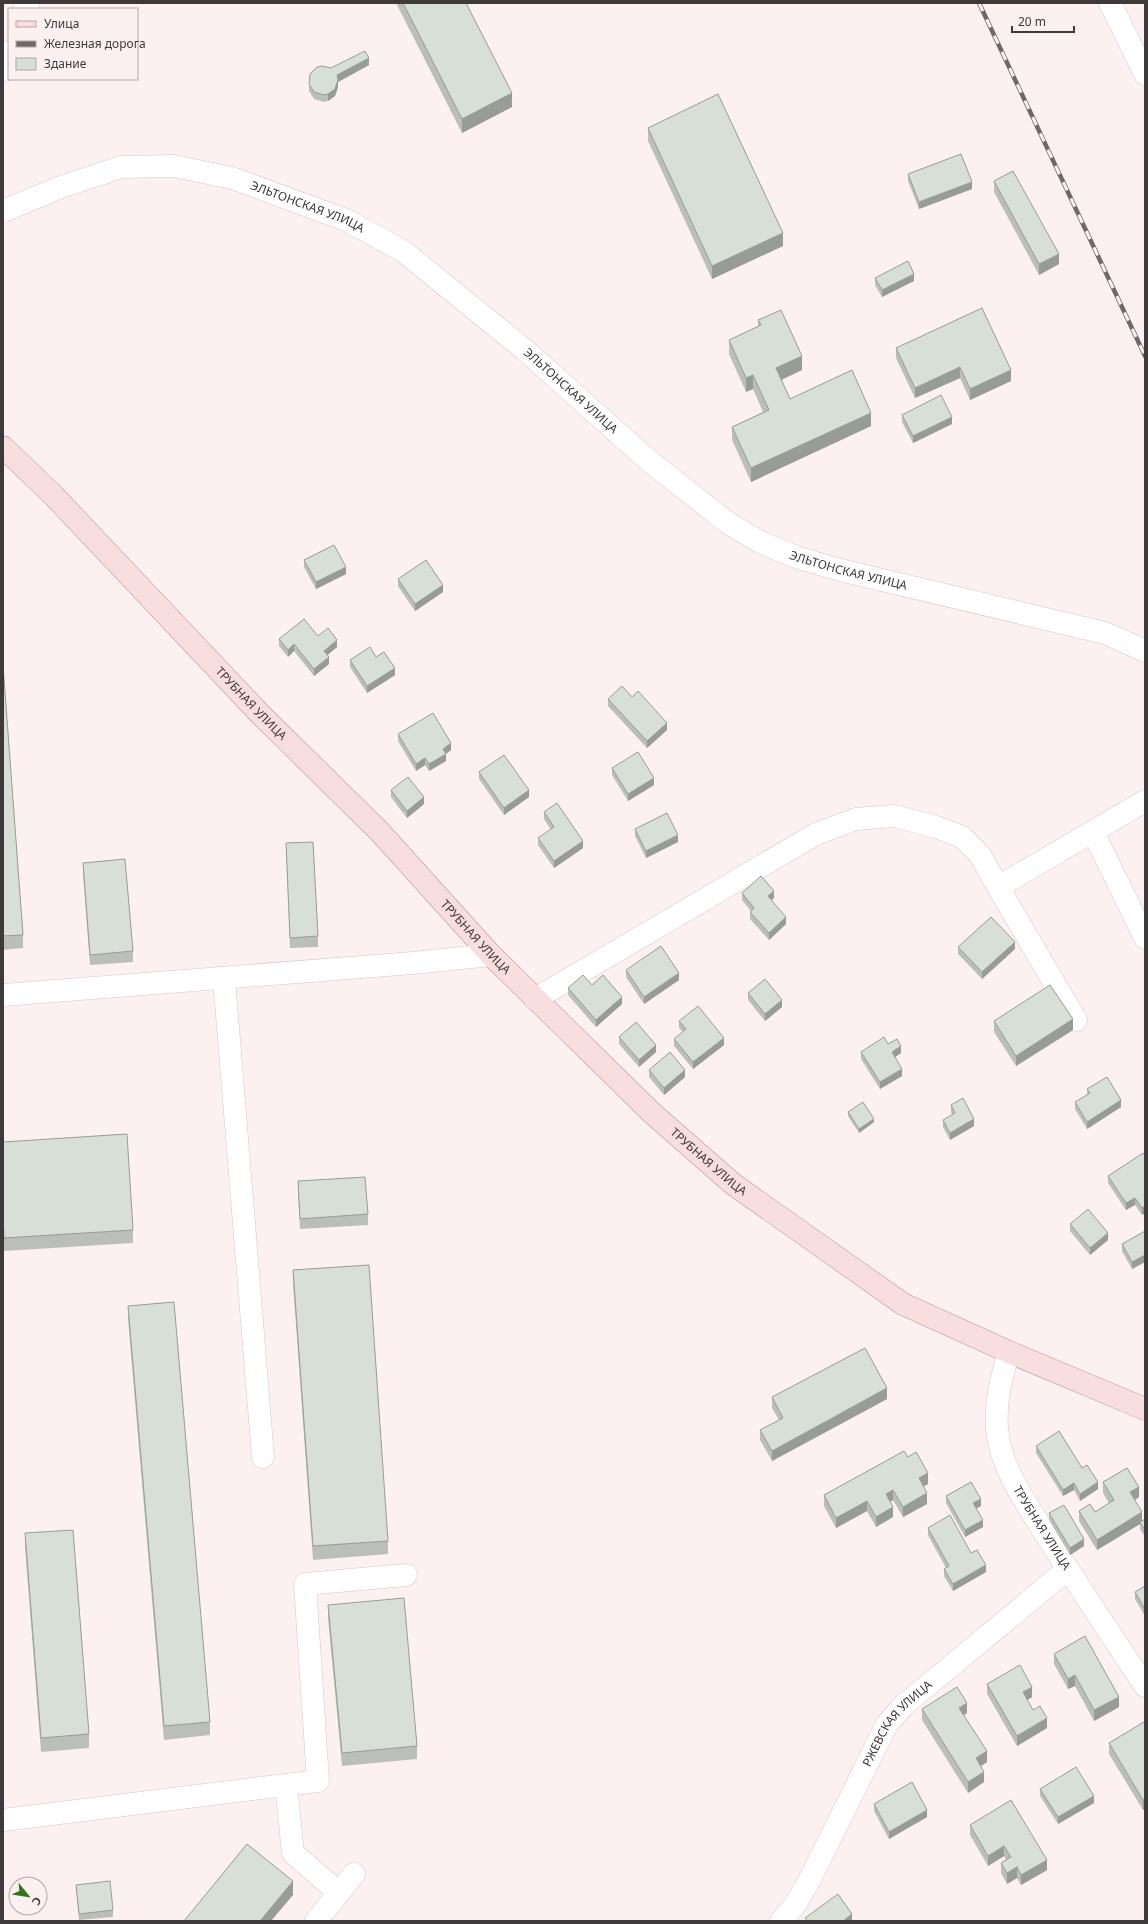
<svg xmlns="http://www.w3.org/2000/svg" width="1148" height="1924" font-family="'Noto Sans',sans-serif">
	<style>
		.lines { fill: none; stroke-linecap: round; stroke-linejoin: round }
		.minor-casing { stroke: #d4c7c8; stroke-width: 23 }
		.major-casing { stroke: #b59699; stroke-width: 23 }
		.minor { stroke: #fff; stroke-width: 22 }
		.major { stroke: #f9dee0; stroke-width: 22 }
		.rail-casing { stroke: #6f6869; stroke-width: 4.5 }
		.rail { stroke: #fdf0f1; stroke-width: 3; stroke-dasharray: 9; stroke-linecap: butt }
		.wall { fill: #bac0b9 }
		.shaded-wall { fill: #979c96 }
		.building { fill: #d8dfd7; stroke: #979c96 }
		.labels { text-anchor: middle; stroke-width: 4; stroke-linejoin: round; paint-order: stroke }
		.street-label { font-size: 12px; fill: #3e393a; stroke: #fdf0f1 }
	</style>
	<rect width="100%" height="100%" fill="#fdf0f1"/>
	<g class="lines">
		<g class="minor-casing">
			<g id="minor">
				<path d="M1110 3 1145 74"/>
				<path d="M24 9 29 3"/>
				<path d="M3 71 9 52"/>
				<path id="s1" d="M3 211 61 187 121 167 174 166 232 178 346 220 403 251 525 350 648 460 728 523 760 542 796 557 840 570 1105 633 1145 651"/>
				<path d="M1093 832 1145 938"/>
				<path d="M224 978 263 1457"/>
				<path d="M3 995 413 963 491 955"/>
				<path d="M535 999 816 834 856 819 894 816 936 827 962 837 980 855 998 887"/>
				<path d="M1076 1020 998 887 1145 801"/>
				<path id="s2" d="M1009 1352C1001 1379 995 1401 997 1429 1001 1471 1029 1507 1050 1541 1081 1590 1113 1638 1145 1686"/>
				<path d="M286 1785 293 1853 339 1893"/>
				<path d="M3 1820 318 1781 305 1584 406 1575"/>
				<path d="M316 1921 354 1874"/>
				<path id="s3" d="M781 1921 795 1905 810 1879 887 1724 904 1705 1068 1569"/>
			</g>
		</g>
		<g class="major-casing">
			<g id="major">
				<path id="s4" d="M3 447 54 496 261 715 379 831 491 955 652 1113 733 1184 903 1304 1009 1352 1145 1409"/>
			</g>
		</g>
		<use href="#minor" class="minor"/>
		<use href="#major" class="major"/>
		<g class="rail-casing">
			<path id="rail" d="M979 3 1145 356"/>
		</g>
		<use href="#rail" class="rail"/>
	</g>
	<g class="wall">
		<path d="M396 3H466L512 107 462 133Z"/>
		<path d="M369 65 338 82V87L335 96 328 101 324 102 314 99 309 91V84L331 68Z"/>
		<path d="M648 128 783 246 712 279 648 141Z"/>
		<path d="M908 174 972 189 919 209 908 181Z"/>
		<path d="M994 181 1059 264 1039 275 994 192Z"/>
		<path d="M875 278 914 281 882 297 875 285Z"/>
		<path d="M758 320 802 370 782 380 790 399 871 426 751 482 732 440V427L763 412 753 389 746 392 729 354V340L758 327Z"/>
		<path d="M896 348 1011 381 970 400 960 378 915 398 896 358Z"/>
		<path d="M902 415 952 424 913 443 902 422Z"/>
		<path d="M1144 553H1145V565L1144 564Z"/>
		<path d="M304 560 346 574 316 589 304 567Z"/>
		<path d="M398 579 443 592 415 611 398 586Z"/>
		<path d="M318 636 337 647 327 655 329 664 314 676 294 651 288 657 279 646V639Z"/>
		<path d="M376 657 395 675 367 693 350 667V660Z"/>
		<path d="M3 665 23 935V948L3 950Z"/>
		<path d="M632 697 667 730 647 748 608 706V699Z"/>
		<path d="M398 734 451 750 446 754V761L429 771 425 765 416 771 398 741Z"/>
		<path d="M612 768 654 785 628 801 612 775Z"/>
		<path d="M479 772 529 797 504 815 479 779Z"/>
		<path d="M391 790 424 804 407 818 391 797Z"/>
		<path d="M544 812 583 848 554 868 538 845V838L551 830 544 819Z"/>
		<path d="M635 829 678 842 646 858 635 836Z"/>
		<path d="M286 843 318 936V947L290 948Z"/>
		<path d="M83 863 133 951V962L90 965 83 873Z"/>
		<path d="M742 893 774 898 771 900 786 924 769 940 750 919V912L751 911 742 900Z"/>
		<path d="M958 947 1015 949 982 979 958 954Z"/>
		<path d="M626 970 679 980 644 1004 626 977Z"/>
		<path d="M592 985 622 1004 596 1027 568 995V988Z"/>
		<path d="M748 993 782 1007 765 1021 748 1000Z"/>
		<path d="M679 1021 724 1045 693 1069 674 1046V1039L683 1032 679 1028Z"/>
		<path d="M994 1021 1073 1030 1016 1066 994 1032Z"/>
		<path d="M619 1037 656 1052 639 1067 619 1044Z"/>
		<path d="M888 1044 901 1053 895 1057 902 1076 880 1089 861 1059V1052Z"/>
		<path d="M649 1070 685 1077 664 1095 649 1077Z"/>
		<path d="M1087 1089 1121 1107 1087 1129 1075 1109V1102L1087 1095Z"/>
		<path d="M951 1105 974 1126 950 1140 943 1127V1120L952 1115 951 1112Z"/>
		<path d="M848 1112 874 1122 859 1133 848 1116Z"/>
		<path d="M3 1142 133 1230V1243L4 1251 3 1232Z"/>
		<path d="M1145 1156V1213L1142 1215 1135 1205 1126 1210 1108 1183V1176Z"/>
		<path d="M298 1181 368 1214V1225L300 1229 298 1192Z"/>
		<path d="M1070 1224 1108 1240 1090 1255 1070 1231Z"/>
		<path d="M1145 1231V1263V1262L1132 1269 1122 1251V1244Z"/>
		<path d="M293 1270 388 1541V1554L313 1560 293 1284Z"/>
		<path d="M128 1306 210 1722V1735L164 1740 128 1319Z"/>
		<path d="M772 1397 887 1399 772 1461 760 1440V1430L779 1420 772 1408Z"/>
		<path d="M1036 1446 1082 1468 1098 1489 1080 1501 1074 1490 1063 1496 1036 1453Z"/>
		<path d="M908 1457 928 1484 924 1486 927 1504 903 1517 893 1500 890 1502 893 1517 876 1527 867 1511 836 1528 824 1506V1495Z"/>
		<path d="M1103 1482 1139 1497 1135 1500 1142 1521 1145 1519V1537L1140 1529V1524L1097 1550 1079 1521V1511L1095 1512 1109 1503 1103 1493Z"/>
		<path d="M946 1496 981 1506 976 1509 983 1527 965 1537 946 1503Z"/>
		<path d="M1049 1513 1084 1546 1070 1555 1049 1520Z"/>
		<path d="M928 1528 971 1553 986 1572 953 1591 944 1576V1569L946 1568 928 1535Z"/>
		<path d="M25 1533 89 1734V1748L41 1752 25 1547Z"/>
		<path d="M1145 1586V1616L1135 1599V1592Z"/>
		<path d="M328 1605 417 1746V1759L342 1766 328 1618Z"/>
		<path d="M1054 1654 1119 1707 1094 1721 1075 1686 1068 1689 1054 1664Z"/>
		<path d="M987 1684 1032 1697 1027 1700 1033 1710 1047 1728 1017 1746 987 1694Z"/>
		<path d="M922 1709 967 1713 964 1715 987 1762 981 1766 984 1782 968 1793 922 1720Z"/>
		<path d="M1144 1722 1143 1810 1109 1754V1743Z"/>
		<path d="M1040 1789 1094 1803 1058 1824 1040 1796Z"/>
		<path d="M874 1804 927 1817 889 1839 874 1811Z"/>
		<path d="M970 1825 1047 1870 1021 1885 1017 1878 1007 1884 1001 1873V1863L1006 1860 1004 1856 988 1866 970 1835Z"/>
		<path d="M76 1885 113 1910V1917L79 1920Z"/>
	</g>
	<g class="shaded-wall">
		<path d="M369 58V65L338 82V87L335 96 328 101V94L337 75Z"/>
		<path d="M512 93V107L462 133V119Z"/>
		<path d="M972 182V189L919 209V202Z"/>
		<path d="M783 233V246L712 279V266Z"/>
		<path d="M1059 254V264L1039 275V264Z"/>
		<path d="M914 274V281L882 297V290Z"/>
		<path d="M802 356V370L776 382V368Z"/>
		<path d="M960 367V378L915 398V388Z"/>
		<path d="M1011 370V381L970 400V389Z"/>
		<path d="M753 375V389L746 392V378Z"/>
		<path d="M871 413V426L751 482V468Z"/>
		<path d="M952 417V424L913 443V436Z"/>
		<path d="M346 567V574L316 589V582Z"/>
		<path d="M443 585V592L415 611V604Z"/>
		<path d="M337 640V647L324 658V651Z"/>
		<path d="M294 644V651L288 657V650Z"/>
		<path d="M329 657V664L314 676V669Z"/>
		<path d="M395 668V675L367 693V686Z"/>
		<path d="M667 723V730L647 748V741Z"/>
		<path d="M451 743V750L443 756V749Z"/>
		<path d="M446 754V761L429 771V764Z"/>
		<path d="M425 758V765L416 771V764Z"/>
		<path d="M654 778V785L628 801V794Z"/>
		<path d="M529 790V797L504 815V808Z"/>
		<path d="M424 797V804L407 818V811Z"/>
		<path d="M678 835V842L646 858V851Z"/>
		<path d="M583 841V848L554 868V861Z"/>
		<path d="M774 891V898L768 903V896Z"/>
		<path d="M786 917V924L769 940V933Z"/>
		<path d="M1015 942V949L982 979V972Z"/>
		<path d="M679 973V980L644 1004V997Z"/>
		<path d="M622 997V1004L596 1027V1020Z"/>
		<path d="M782 1000V1007L765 1021V1014Z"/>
		<path d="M1073 1019V1030L1016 1066V1056Z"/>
		<path d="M724 1038V1045L693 1069V1062Z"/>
		<path d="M656 1045V1052L639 1067V1060Z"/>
		<path d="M901 1046V1053L892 1059V1052Z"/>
		<path d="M902 1069V1076L880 1089V1082Z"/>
		<path d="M685 1070V1077L664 1095V1088Z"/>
		<path d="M1121 1100V1107L1087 1129V1122Z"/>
		<path d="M874 1119V1122L859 1133V1129Z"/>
		<path d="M974 1119V1126L950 1140V1133Z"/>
		<path d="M1135 1198V1205L1126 1210V1203Z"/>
		<path d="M1145 1206V1213L1142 1215V1208Z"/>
		<path d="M1108 1233V1240L1090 1255V1248Z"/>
		<path d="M1145 1255V1262L1132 1269V1262Z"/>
		<path d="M887 1388V1399L772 1461V1451Z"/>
		<path d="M928 1473V1484L919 1489V1478Z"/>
		<path d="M1098 1482V1489L1080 1501V1494Z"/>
		<path d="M1074 1483V1490L1063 1496V1490Z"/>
		<path d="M1139 1487V1497L1130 1503V1492Z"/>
		<path d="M893 1490V1500L886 1504V1494Z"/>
		<path d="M927 1493V1504L903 1517V1507Z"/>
		<path d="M981 1499V1506L973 1510V1503Z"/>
		<path d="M867 1501V1511L836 1528V1518Z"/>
		<path d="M893 1507V1517L876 1527V1517Z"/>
		<path d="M1142 1512V1522H1140V1524L1097 1550V1540Z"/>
		<path d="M983 1520V1527L965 1537V1530Z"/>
		<path d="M1084 1539V1546L1070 1555V1548Z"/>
		<path d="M986 1565V1572L953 1591V1584Z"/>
		<path d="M1075 1675V1686L1068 1689V1679Z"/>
		<path d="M1032 1687V1697L1023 1703V1692Z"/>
		<path d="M1119 1697V1707L1094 1721V1710Z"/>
		<path d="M967 1703V1713L959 1718V1708Z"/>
		<path d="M1047 1718V1728L1017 1746V1736Z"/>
		<path d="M987 1751V1762L976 1769V1758Z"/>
		<path d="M984 1772V1782L968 1793V1782Z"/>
		<path d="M1094 1796V1803L1058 1824V1817Z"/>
		<path d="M1145 1799V1809L1143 1810V1800Z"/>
		<path d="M927 1810V1817L889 1839V1832Z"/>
		<path d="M1004 1846V1856L988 1866V1856Z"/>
		<path d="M1047 1860V1870L1021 1885V1875Z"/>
		<path d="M1017 1867V1878L1007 1884V1873Z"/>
		<path d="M293 1881V1895L271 1921H260Z"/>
		<path d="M852 1914V1921H843Z"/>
	</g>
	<g class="building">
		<path d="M403 3H466L512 93 462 119Z"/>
		<path d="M365 51 369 58 337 75 338 80 335 89 328 94 324 95 314 92 309 84 310 74 317 67 322 66 331 68Z"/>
		<path d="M718 94 783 233 712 266 648 128Z"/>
		<path d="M961 154 972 182 919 202 908 174Z"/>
		<path d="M1013 171 1059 254 1039 264 994 181Z"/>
		<path d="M908 261 914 274 882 290 875 278Z"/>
		<path d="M982 308 1011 370 970 389 960 367 915 388 896 348Z"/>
		<path d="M781 310 802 356 776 368 790 399 852 370 871 413 751 468 732 427 769 410 753 375 746 378 729 340 761 325 758 320Z"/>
		<path d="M941 395 952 417 913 436 902 415Z"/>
		<path d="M334 545 346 567 316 582 304 560Z"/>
		<path d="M426 560 443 585 415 604 398 579Z"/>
		<path d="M304 619 318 636 328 628 337 640 324 651 329 657 314 669 294 644 288 650 279 639Z"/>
		<path d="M370 647 376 657 384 652 395 668 367 686 350 660Z"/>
		<path d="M3 665 23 935 3 936Z"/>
		<path d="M622 686 632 697 638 691 667 723 647 741 608 699Z"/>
		<path d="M433 713 451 743 443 749 446 754 429 764 425 758 416 764 398 734Z"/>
		<path d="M638 752 654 778 628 794 612 768Z"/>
		<path d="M504 755 529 790 504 808 479 772Z"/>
		<path d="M408 777 424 797 407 811 391 790Z"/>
		<path d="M557 803 583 841 554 861 538 838 554 827 544 812Z"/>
		<path d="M667 813 678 835 646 851 635 829Z"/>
		<path d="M313 842 318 936 290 938 286 843Z"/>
		<path d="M125 859 133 951 90 955 83 863Z"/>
		<path d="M761 876 774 891 768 896 786 917 769 933 750 912 754 908 742 893Z"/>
		<path d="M991 917 1015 942 982 972 958 947Z"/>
		<path d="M661 946 679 973 644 997 626 970Z"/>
		<path d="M583 975 592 985 603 975 622 997 596 1020 568 988Z"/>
		<path d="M765 979 782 1000 765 1014 748 993Z"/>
		<path d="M1050 985 1073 1019 1016 1056 994 1021Z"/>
		<path d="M698 1006 724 1038 693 1062 674 1039 686 1029 679 1021Z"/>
		<path d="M636 1022 656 1045 639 1060 619 1037Z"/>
		<path d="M884 1037 888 1044 897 1039 901 1046 892 1052 902 1069 880 1082 861 1052Z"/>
		<path d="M670 1052 685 1070 664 1088 649 1070Z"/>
		<path d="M1107 1077 1121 1100 1087 1122 1075 1102 1090 1093 1087 1089Z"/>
		<path d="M963 1098 974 1119 950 1133 943 1120 955 1113 951 1105Z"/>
		<path d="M863 1102 874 1119 859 1129 848 1112Z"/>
		<path d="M127 1134 133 1230 4 1238 3 1219V1142Z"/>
		<path d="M1143 1153 1145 1156V1206L1142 1208 1135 1198 1126 1203 1108 1176Z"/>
		<path d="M365 1177 368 1214 300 1219 298 1181Z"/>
		<path d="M1088 1209 1108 1233 1090 1248 1070 1224Z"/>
		<path d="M1145 1231V1256V1255L1132 1262 1122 1244Z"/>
		<path d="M369 1265 388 1541 313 1546 293 1270Z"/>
		<path d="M174 1302 210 1722 164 1726 128 1306Z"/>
		<path d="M865 1348 887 1388 772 1451 760 1430 783 1418 772 1397Z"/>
		<path d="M1059 1431 1082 1468 1087 1465 1098 1482 1080 1494 1074 1483 1063 1490 1036 1446Z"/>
		<path d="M904 1451 908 1457 916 1452 928 1473 919 1478 927 1493 903 1507 893 1490 886 1494 893 1507 876 1517 867 1501 836 1518 824 1495Z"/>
		<path d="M1127 1468 1139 1487 1130 1492 1142 1512 1097 1540 1079 1511 1090 1504 1095 1512 1114 1500 1103 1482Z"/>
		<path d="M971 1482 981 1499 973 1503 983 1520 965 1530 946 1496Z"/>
		<path d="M1064 1505 1084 1539 1070 1548 1049 1513Z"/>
		<path d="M950 1515 971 1553 977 1550 986 1565 953 1584 944 1569 949 1566 928 1528Z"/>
		<path d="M1145 1519V1530L1140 1522Z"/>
		<path d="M73 1530 89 1734 41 1738 25 1533Z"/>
		<path d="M1145 1586V1609L1135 1592Z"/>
		<path d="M404 1598 417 1746 342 1753 328 1605Z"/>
		<path d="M1085 1636 1119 1697 1094 1710 1075 1675 1068 1679 1054 1654Z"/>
		<path d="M1020 1665 1032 1687 1023 1692 1033 1710 1040 1706 1047 1718 1017 1736 987 1684Z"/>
		<path d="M957 1687 967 1703 959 1708 987 1751 976 1758 984 1772 968 1782 922 1709Z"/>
		<path d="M1144 1722 1145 1723V1799L1143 1800 1109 1743Z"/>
		<path d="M1076 1767 1094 1796 1058 1817 1040 1789Z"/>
		<path d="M912 1782 927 1810 889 1832 874 1804Z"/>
		<path d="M1011 1800 1047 1860 1021 1875 1017 1867 1007 1873 1001 1863 1011 1857 1004 1846 988 1856 970 1825Z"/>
		<path d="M247 1844 293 1881 260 1921H184Z"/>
		<path d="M110 1881 113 1910 79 1914 76 1885Z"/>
		<path d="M838 1894 852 1914 843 1921H808L805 1918Z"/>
	</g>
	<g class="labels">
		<g class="street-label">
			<text dy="4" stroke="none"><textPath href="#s1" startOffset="319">ЭЛЬТОНСКАЯ УЛИЦА</textPath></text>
			<text dy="4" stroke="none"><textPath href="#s1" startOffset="643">ЭЛЬТОНСКАЯ УЛИЦА</textPath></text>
			<text dy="4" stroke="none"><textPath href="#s1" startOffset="979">ЭЛЬТОНСКАЯ УЛИЦА</textPath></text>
			<text dy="4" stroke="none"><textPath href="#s4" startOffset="357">ТРУБНАЯ УЛИЦА</textPath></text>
			<text dy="4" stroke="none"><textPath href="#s4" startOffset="681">ТРУБНАЯ УЛИЦА</textPath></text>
			<text dy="4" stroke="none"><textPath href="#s4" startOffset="1005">ТРУБНАЯ УЛИЦА</textPath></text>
			<text dy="4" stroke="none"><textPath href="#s2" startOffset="188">ТРУБНАЯ УЛИЦА</textPath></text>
			<text dy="4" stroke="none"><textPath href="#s3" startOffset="231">РЖЕВСКАЯ УЛИЦА</textPath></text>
		</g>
	</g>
	<rect width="1148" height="1924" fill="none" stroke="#3e393a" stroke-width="8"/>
	<rect x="8" y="8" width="130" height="72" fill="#fdf0f1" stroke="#b1a7a8"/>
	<rect x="16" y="21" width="20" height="6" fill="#f9dee0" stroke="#b1a7a8"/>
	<text x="44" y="28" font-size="12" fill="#3e393a">Улица</text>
	<rect x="16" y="41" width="20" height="6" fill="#6f6869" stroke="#b1a7a8"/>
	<text x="44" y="48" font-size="12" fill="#3e393a">Железная дорога</text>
	<rect x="16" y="58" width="20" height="12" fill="#d8dfd7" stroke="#b1a7a8"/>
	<text x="44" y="68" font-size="12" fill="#3e393a">Здание</text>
	<g transform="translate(28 1896) rotate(120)"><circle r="19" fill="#fdf0f1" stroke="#b1a7a8"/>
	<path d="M0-3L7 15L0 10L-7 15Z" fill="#327719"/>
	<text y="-6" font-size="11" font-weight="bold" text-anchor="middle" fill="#3e393a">С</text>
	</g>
	<path d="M1012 26v6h62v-6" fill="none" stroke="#3e393a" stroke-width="2"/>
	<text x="1018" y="26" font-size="12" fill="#3e393a" stroke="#fdf0f1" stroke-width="3" paint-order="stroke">20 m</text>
</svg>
